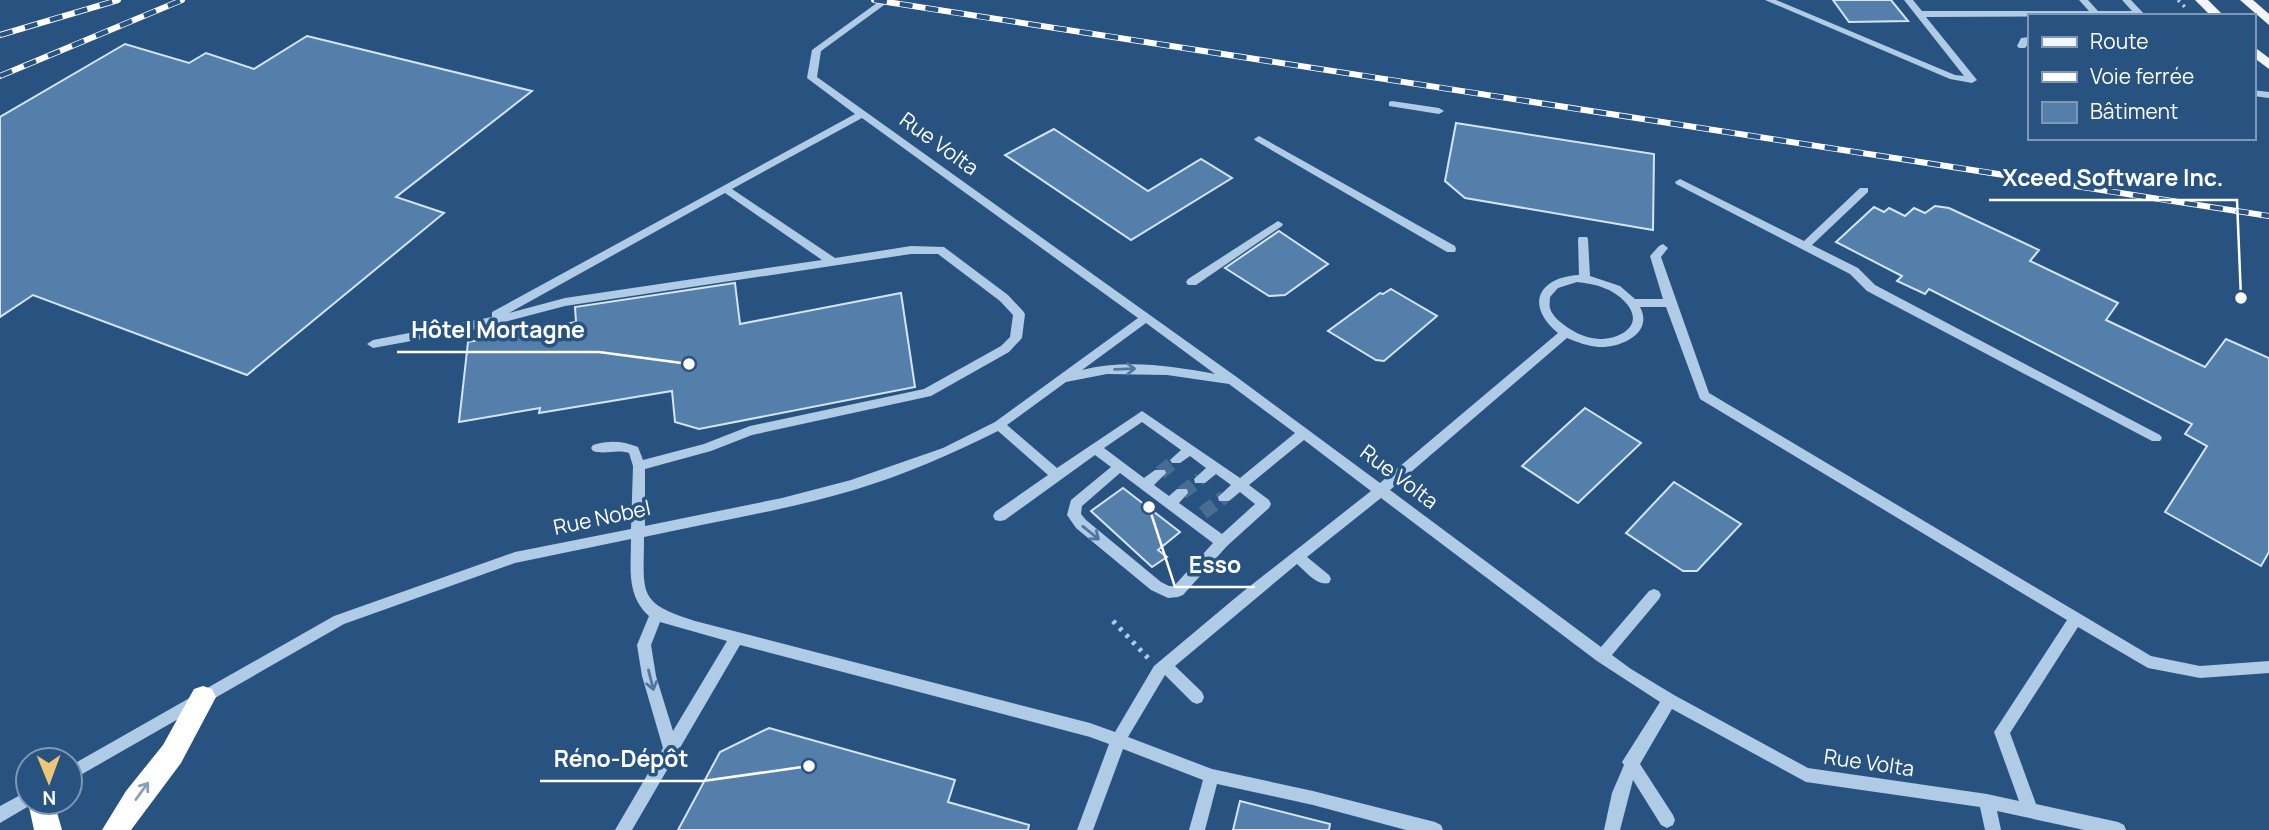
<svg xmlns="http://www.w3.org/2000/svg" width="2269" height="830" font-family="Manrope,sans-serif">
	<style>
		.building { fill: #557fab; stroke: #d3e4f5; stroke-width: 2 }
		.lines { fill: none; stroke-linecap: round; stroke-linejoin: round }
		.minor-tunnel { stroke: #486d94; stroke-width: 14; stroke-dasharray: 14 7; stroke-linecap: butt }
		.path-far1 { stroke: #b0cbe6; stroke-width: 3.5; stroke-dasharray: 2.5 4.5; stroke-linecap: butt }
		.path { stroke: #b0cbe6; stroke-width: 5; stroke-dasharray: 3.5 6; stroke-linecap: butt }
		.minor { fill: #b0cbe6; fill-rule: evenodd }
		.major { fill: #f1f6fd; fill-rule: evenodd }
		.highway { fill: #fff; fill-rule: evenodd }
		.rail-casing { stroke: #fff; stroke-width: 6 }
		.rail { stroke: #285381; stroke-width: 4.5; stroke-dasharray: 13; stroke-linecap: butt }
		.oneway { stroke: #51779f }
		.oneway2 { stroke: #89a0ba }
		.labels { text-anchor: middle; stroke-width: 7; stroke-linejoin: round; paint-order: stroke }
		.street-label { font-size: 21px; fill: #fff; stroke: #285381 }
		.leader { fill: none; stroke: #fff; stroke-width: 2.5 }
		.callout-dot { fill: #fff; stroke: #285381; stroke-width: 2.5 }
		.callout-label { font-size: 23px; text-anchor: middle; font-weight: bold; fill: #fff; stroke: #285381; stroke-width: 7; stroke-linejoin: round; paint-order: stroke }
	</style>
	<rect width="100%" height="100%" fill="#285381"/>
	<g class="building">
		<path d="M1833 0H1891L1908 21 1849 22Z"/>
		<path d="M307 36 532 91 396 197 444 213 247 375 33 295 0 317V117L125 44 189 63 206 53 254 69Z"/>
		<path d="M1456 123 1654 154 1653 230 1465 198 1445 181Z"/>
		<path d="M1054 129 1148 191 1201 159 1232 178 1131 240 1005 155Z"/>
		<path d="M1935 206 1949 208 2039 250 2030 261 2118 303 2106 320 2205 367 2226 339 2269 358V552L2261 566 2165 512 2207 446 2185 434 2192 424 1929 289 1925 294 1897 281 1902 276 1836 242 1874 207 1884 212 1889 208 1905 216 1914 208 1925 213Z"/>
		<path d="M1279 231 1328 264 1285 295 1269 296 1225 268Z"/>
		<path d="M735 283 740 324 901 293 915 387 699 429 675 422 672 391 539 413 540 408 459 422 468 342 576 322 575 307Z"/>
		<path d="M1391 289 1437 316 1384 361 1376 360 1328 331 1380 293 1383 294Z"/>
		<path d="M1585 408 1641 443 1578 503 1522 466Z"/>
		<path d="M1674 482 1741 524 1697 571H1683L1626 533Z"/>
		<path d="M1123 488 1180 532 1158 550 1167 557 1152 567 1091 511Z"/>
		<path d="M769 728 955 780 948 802 1029 825 1028 830H678L720 752Z"/>
		<path d="M1240 801 1330 824 1329 830H1233Z"/>
	</g>
	<g class="lines">
		<g class="minor-tunnel">
			<path d="M1160 473 1176 460"/>
			<path d="M1182 493 1200 479"/>
			<path d="M1203 513 1224 497"/>
		</g>
		<path class="path-far1" d="M2178 0 2187 9"/>
		<path class="path" d="M1113 621 1148 658"/>
		<g class="minor">
			<path d="M881 0H891L821 51 817 77 1238 378 1380 483 1558 333C1524 305 1539 277 1579 275L1578 239 1579 237H1587L1588 239 1590 276 1620 286 1635 299H1663L1650 256 1659 246 1663 244 1668 248 1661 257 1709 393 2151 656 2200 666 2269 661V673L2200 678 2148 668 2078 627 2010 733 2036 804 2118 822 2124 825 2126 830H2084L1997 811 2001 830H1985L1980 807 1806 782 1672 709 1640 764 1673 815 1675 820 1673 825 1667 828 1661 825 1633 780 1620 830H1604L1612 793 1624 765 1622 762 1660 702 1597 661 1381 498 1307 557 1329 575 1331 579 1329 583C1317 586 1306 572 1297 564L1175 666 1202 692 1204 697 1202 702 1197 704 1192 702 1165 675 1128 737 1212 769 1313 791 1435 822 1441 825 1443 830H1406L1313 805 1217 784 1205 830H1189L1203 780 1123 749 1093 830H1077L1109 744 1090 737 740 645 632 830H615L663 748 642 676 637 645 649 616C626 595 631 568 631 539L515 563 344 624 70 781V766L334 616 515 552 631 529 633 466 629 453C615 449 605 455 593 451L591 448 593 445C610 440 622 441 638 447L643 460 704 444 750 426 924 389 1001 346 1010 337 1013 315 1000 301 938 254H911L565 306 477 329 373 348 367 344 373 340 492 317V312L855 114 807 78 812 50ZM862 118 1138 318 995 422 943 448 851 480 782 498 645 526V469L711 451 752 435 931 396 1009 352 1022 338 1025 314 1023 311 1008 295 944 247 911 246 835 258 732 189ZM725 193 822 260 565 298 509 313ZM1577 282C1595 284 1613 288 1626 303 1645 325 1621 339 1599 339 1584 338 1571 331 1559 321 1556 318 1551 313 1550 308 1549 305 1550 301 1550 297L1558 288ZM1640 307H1666L1700 399 2067 620 1994 732 2019 801 1987 794 1808 768 1674 695 1631 669 1612 655 1659 599 1661 595 1659 591 1654 589 1649 591 1601 647 1390 490 1567 338C1577 342 1587 346 1599 347 1621 348 1654 333 1640 307ZM1146 323 1215 374C1172 366 1126 359 1082 370ZM1107 374 1167 375 1229 384 1295 433 1240 478 1142 411 1057 468 1007 425 1066 382ZM1142 422 1181 450 1170 460 1172 463H1180L1190 456 1206 468 1194 479 1195 483H1205L1216 474 1231 485 1218 497 1219 501H1229L1240 492 1255 504 1222 534 1179 503 1188 493 1187 489H1177L1169 496 1154 485 1166 473 1165 470H1155L1144 478 1104 448ZM998 431 1048 475 995 512 993 516 995 520 1000 521 1005 520 1095 455 1111 467 1071 500 1067 515 1076 528 1151 590 1168 598 1178 597 1183 595 1227 546 1269 508 1271 504 1269 500 1249 485 1304 440 1371 491 1240 594 1154 666 1115 732 1090 723 695 621C636 603 644 593 644 537 714 522 786 510 854 490 904 475 952 454 998 431ZM1120 473 1213 543 1174 586H1169L1161 582 1086 520 1081 514 1082 506ZM660 622 727 641 673 731 656 676 651 645Z"/>
			<path d="M1765 0H1776L1955 75 1964 76 1904 0H1913L1922 11H2089L2079 0H2088L2098 11H2132L2122 0H2131L2146 16 1926 17 1977 80 1972 83 1950 79Z"/>
			<path d="M2029 37V43L2025 48H2019L2017 46 2021 38Z"/>
			<path d="M2253 90 2269 92V98L2253 96Z"/>
			<path d="M1392 101 1439 108 1444 111 1439 114 1389 106V102Z"/>
			<path d="M1259 136 1455 246 1456 249 1455 252H1447L1256 141 1254 139Z"/>
			<path d="M1680 179 1804 241 1860 188H1868V192L1812 245 1858 268 1875 285 2160 435 2162 438 2160 441H2152L1867 291 1850 274 1676 184 1675 182Z"/>
			<path d="M1278 221 1283 224 1282 226 1196 285H1188L1186 282 1188 279Z"/>
			<path d="M28 791V802L34 803 0 823V806Z"/>
		</g>
		<g class="major">
			<path d="M2195 0H2208L2224 16H2211Z"/>
			<path d="M2240 0H2253L2269 14V25Z"/>
			<path d="M2253 46 2269 58V69L2253 57Z"/>
		</g>
		<g class="highway">
			<path d="M203 686 212 689 216 697 181 763 131 830H102L126 791 163 745 194 689Z"/>
			<path d="M28 802H54L62 830H34Z"/>
		</g>
		<g class="rail-casing">
			<g id="rail">
				<path d="M874 0 2269 216"/>
				<path d="M0 35 118 0"/>
				<path d="M0 76 182 0"/>
			</g>
		</g>
		<use href="#rail" class="rail"/>
	</g>
	<defs><path id="oneway-shaft" d="M-6 0H5M1.5-3L5.5 0L1.5 3" fill="none" stroke-width="1.6" stroke-linecap="round" stroke-linejoin="round" transform="scale(1.75)"/></defs>
	<g class="oneway">
		<use href="#oneway-shaft" transform="translate(1125 369) rotate(-2)"/>
		<use href="#oneway-shaft" transform="translate(1091 533) rotate(39)"/>
		<use href="#oneway-shaft" transform="translate(651 680) rotate(76)"/>
	</g>
	<use class="oneway2" href="#oneway-shaft" transform="translate(142 791) rotate(-54)"/>
	<g class="labels">
		<g class="street-label">
			<text transform="translate(939 144) rotate(36)" y="7">Rue Volta</text>
			<text transform="translate(1399 477) rotate(37)" y="7">Rue Volta</text>
			<text transform="translate(602 518) rotate(-12)" y="7">Rue Nobel</text>
			<text transform="translate(1869 763) rotate(8)" y="7">Rue Volta</text>
		</g>
	</g>
	<path class="leader" d="M2241 298L2237 200H1989M689 364L599 352H397M1149 507L1175 587H1255M809 766L703 781H540"/>
	<g class="callout-dot">
		<circle cx="2241" cy="298" r="7"/>
		<circle cx="689" cy="364" r="7"/>
		<circle cx="1149" cy="507" r="7"/>
		<circle cx="809" cy="766" r="7"/>
	</g>
	<g class="callout-label">
		<text x="2113" y="186">Xceed Software Inc.</text>
		<text x="498" y="338">Hôtel Mortagne</text>
		<text x="1215" y="573">Esso</text>
		<text x="621" y="767">Réno-Dépôt</text>
	</g>
	<rect x="2028" y="14" width="228" height="126" fill="#285381" stroke="#7e98b3" stroke-width="2"/>
	<rect x="2042" y="37" width="35" height="10" fill="#f1f6fd" stroke="#7e98b3" stroke-width="2"/>
	<text x="2090" y="49" font-size="21" fill="#ffffff">Route</text>
	<rect x="2042" y="72" width="35" height="10" fill="#ffffff" stroke="#7e98b3" stroke-width="2"/>
	<text x="2090" y="84" font-size="21" fill="#ffffff">Voie ferrée</text>
	<rect x="2042" y="102" width="35" height="21" fill="#557fab" stroke="#7e98b3" stroke-width="2"/>
	<text x="2090" y="119" font-size="21" fill="#ffffff">Bâtiment</text>
	<g transform="translate(49 781) rotate(179)"><circle r="33" fill="#285381" stroke="#7e98b3" stroke-width="2"/>
	<path d="M0-5L12 26L0 18L-12 26Z" fill="#edc677"/>
	<text y="-10" font-size="19" font-weight="bold" text-anchor="middle" fill="#ffffff">N</text>
	</g>
</svg>
